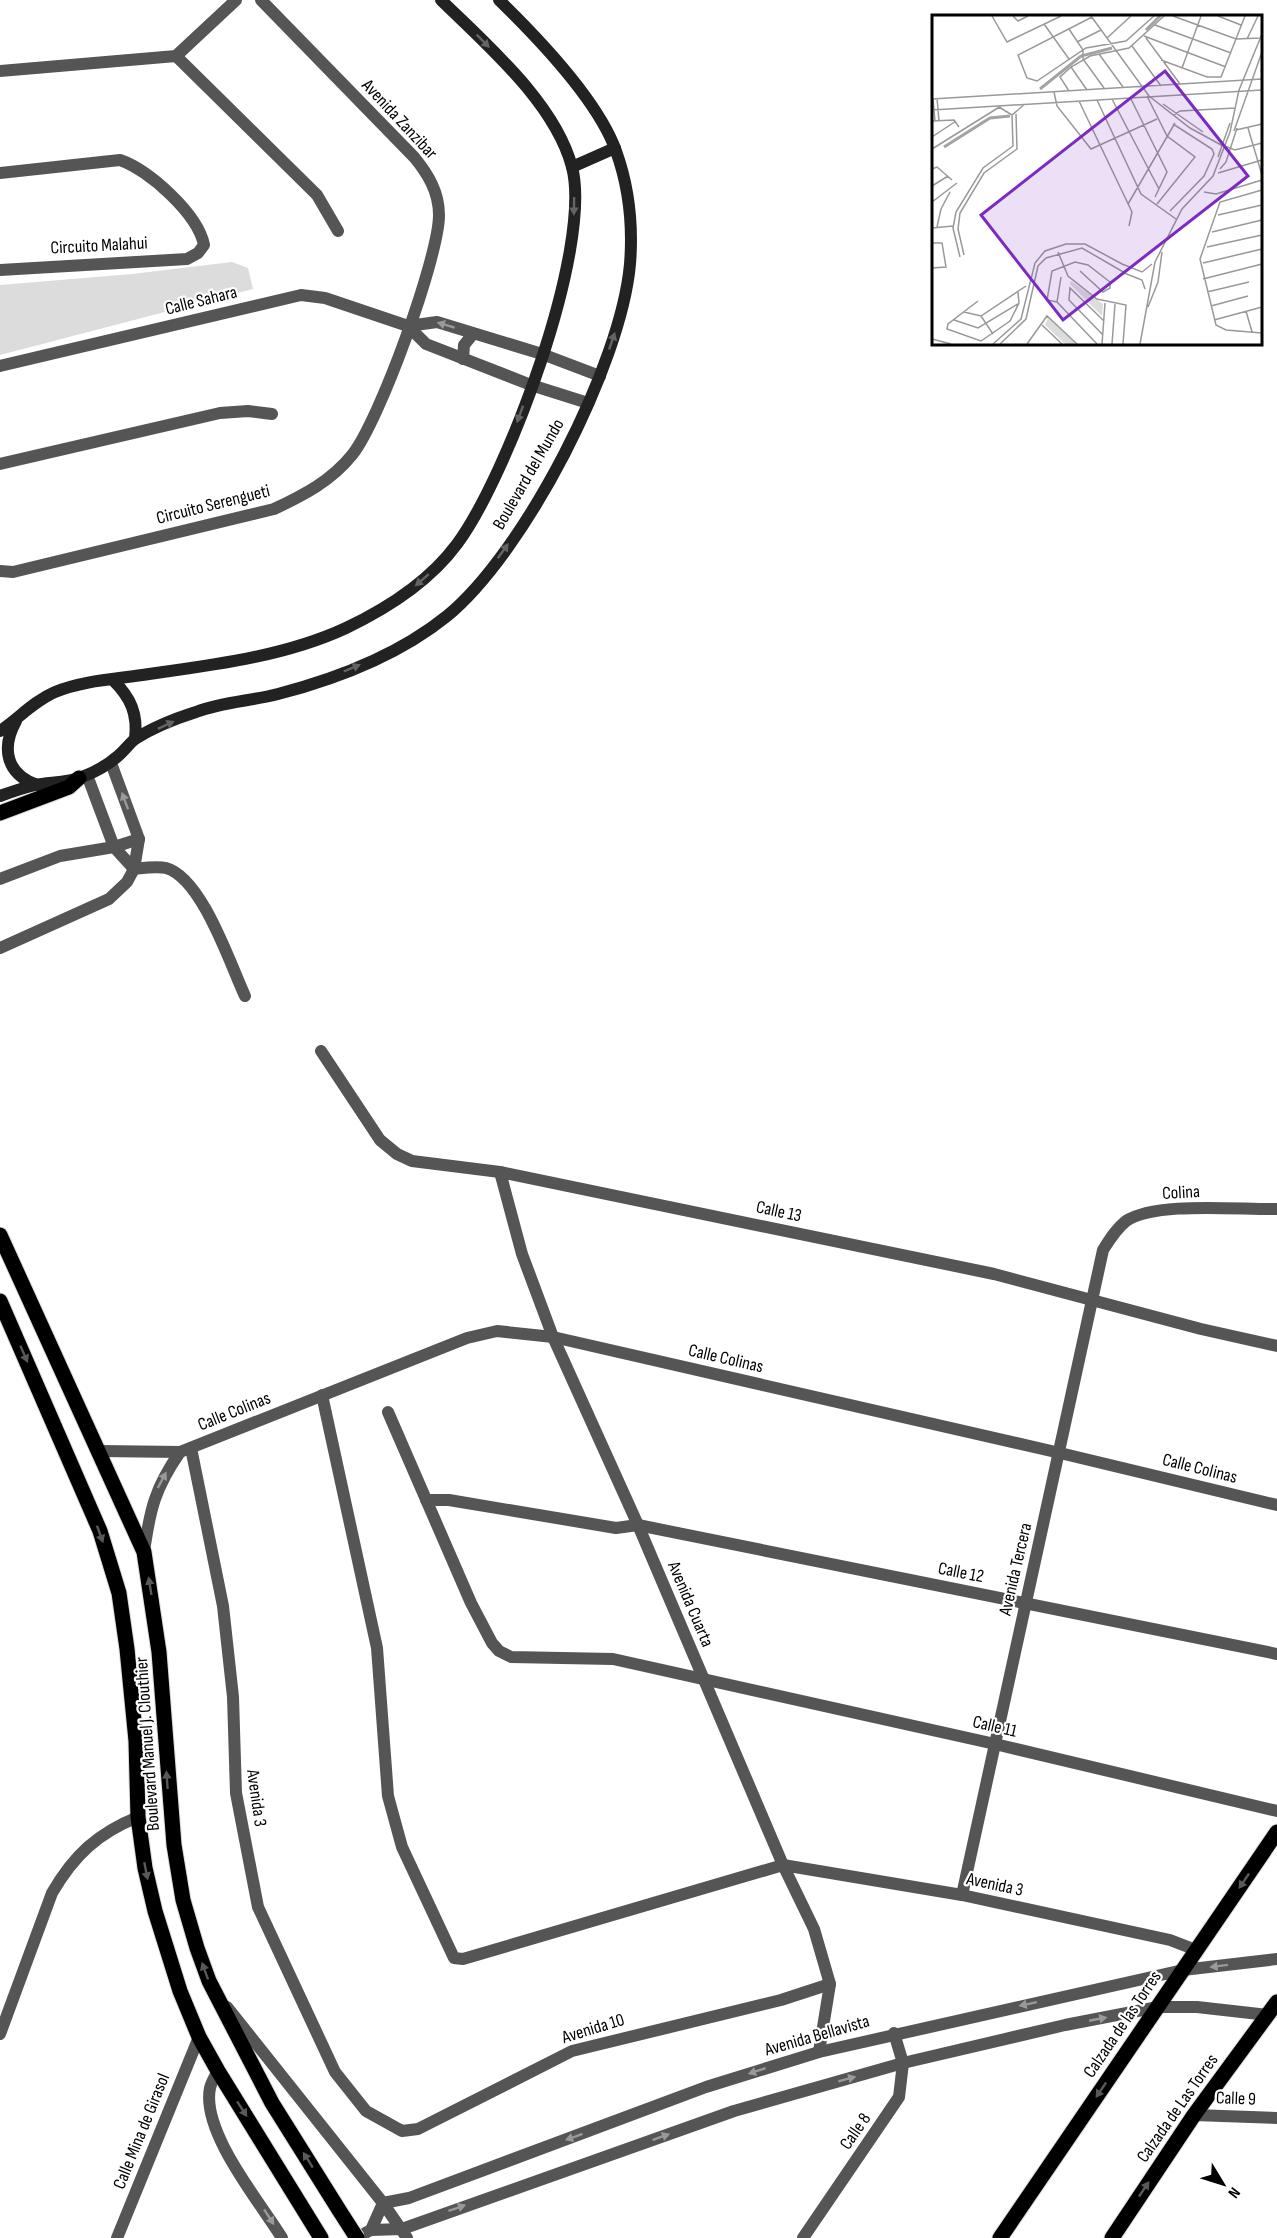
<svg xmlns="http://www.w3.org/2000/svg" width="1277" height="2238" font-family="'Sofia Sans Condensed',sans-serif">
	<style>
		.green { fill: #dcdcdc }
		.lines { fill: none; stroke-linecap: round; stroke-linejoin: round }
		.primary-casing { stroke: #dbdbdb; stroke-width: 17 }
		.lane { stroke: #555; stroke-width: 12 }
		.street { stroke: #555; stroke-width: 12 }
		.secondary { stroke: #222; stroke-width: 12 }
		.primary { stroke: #000; stroke-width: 15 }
		.primary-bridge-casing { stroke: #dbdbdb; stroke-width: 17; stroke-linecap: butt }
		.primary-bridge { stroke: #000; stroke-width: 15 }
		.oneway { fill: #646464 }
		.oneway2 { fill: #999 }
		.oneway3 { fill: #595959 }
		.labels { text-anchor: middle; stroke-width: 4.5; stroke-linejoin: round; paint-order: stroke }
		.street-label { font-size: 18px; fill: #000; stroke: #fff }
		.inset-river { fill: none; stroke: #a3a3a3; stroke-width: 3 }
		.inset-road { fill: none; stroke: #999; stroke-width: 1.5 }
		.view { fill: #7b2cbf; fill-opacity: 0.15; stroke: #7b2cbf; stroke-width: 3 }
		.inset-edge { fill: none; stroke: #000; stroke-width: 3 }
	</style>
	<rect width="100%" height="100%" fill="#fff"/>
	<path class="green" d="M232 262 248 268 253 289 0 355V285L132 274Z"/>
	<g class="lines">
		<g class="primary-casing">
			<g id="primary">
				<path d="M0 813 69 787 79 778"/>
				<path d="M0 1235 144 1552 159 1652 174 1845 183 1900 197 1948 209 1981 272 2103 339 2210"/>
				<path d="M0 1301 100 1531 119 1593 127 1649 136 1741 138 1817 145 1868 155 1911 180 1991 199 2037 218 2071 321 2238"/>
				<path d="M1000 2238 1277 1832"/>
				<path d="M1112 2238 1194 2115 1277 2002"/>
			</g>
		</g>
		<g class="lane">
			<path d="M87 775 114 847 134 869C143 868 157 866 166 868 202 878 230 964 245 996"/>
			<path d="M0 879 60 856 114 847 139 839"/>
			<path d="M0 948 109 899 127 882 134 869 139 839 111 763"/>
		</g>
		<g class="street">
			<path d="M176 56 317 195 338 231"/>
			<path d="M0 71 176 56 236 0"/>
			<path d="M0 173 120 160C149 170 198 214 204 245L198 253 187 259 0 270"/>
			<path d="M408 326 437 322 542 354 600 376"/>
			<path d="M463 359 464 345 473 334"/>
			<path d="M0 366 301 295 325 298 408 326 426 344 531 385 588 403"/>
			<path d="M0 464 220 413 248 411 272 414"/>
			<path d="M0 571 13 572 274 509C304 495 331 481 352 455 379 422 439 257 439 215 439 192 428 174 414 157L261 0"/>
			<path d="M321 1051 380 1140 397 1154 412 1161 500 1172 994 1274 1201 1329 1277 1346"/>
			<path d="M500 1172 522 1254 553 1337 638 1525 783 1865 814 1929 830 1984 819 2052"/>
			<path d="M322 1395 377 1648 388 1796 402 1847 454 1958 463 1959 783 1865 962 1895 1170 1940 1196 1950"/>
			<path d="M388 1412 471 1603 492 1643 499 1651 511 1657 613 1659 995 1744 1277 1811"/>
			<path d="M191 1448 223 1606 233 1697 236 1793 258 1907 335 2072 366 2111 402 2131 418 2129 572 2051 781 2000 830 1984"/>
			<path d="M100 1451 180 1452 467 1338 497 1331 553 1337 1060 1453 1277 1505"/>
			<path d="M426 1500H449L616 1528 638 1525 1277 1654"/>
			<path d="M144 1552C150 1509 155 1488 180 1452"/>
			<path d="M962 1895 1103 1250C1110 1239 1116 1229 1126 1221 1156 1201 1240 1210 1277 1209"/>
			<path d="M227 2007 383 2203 407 2238"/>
			<path d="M0 2034 52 1893C74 1855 98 1833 138 1817"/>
			<path d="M218 2071C215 2076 211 2083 210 2088 201 2132 260 2202 282 2238"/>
			<path d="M1194 2115 1277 2118"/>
			<path d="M371 2230 383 2203 409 2198 706 2087 819 2052 1183 1970 1277 1959"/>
			<path d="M365 2233 371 2230 402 2229 734 2111 903 2063 1065 2025 1158 2007H1197L1268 2015"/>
			<path d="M117 2238 199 2037"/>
			<path d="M803 2238 899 2097 903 2063 894 2033"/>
		</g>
		<g class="secondary">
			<path d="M572 167 615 148"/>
			<path d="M113 680C131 698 138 714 135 739"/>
			<path d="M16 721C1 748 6 774 37 785"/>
			<path d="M0 731C18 719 34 701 55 692 84 680 118 679 149 674 214 665 286 656 346 628 388 608 429 582 457 544 507 477 593 248 572 167 555 103 487 45 441 0"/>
			<path d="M0 796C11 792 23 788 35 785 50 782 67 783 82 777 95 772 108 765 118 756 124 751 129 744 135 739 152 728 177 718 196 712 222 702 251 701 278 694 336 679 400 654 447 616 525 552 621 365 630 264 633 226 629 187 616 151 598 100 538 38 499 0"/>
		</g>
		<use href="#primary" class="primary"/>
		<g class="primary-bridge-casing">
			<path id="primary-bridge" d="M339 2210 357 2238"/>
		</g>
		<use href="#primary-bridge" class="primary-bridge"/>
	</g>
	<defs><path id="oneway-solid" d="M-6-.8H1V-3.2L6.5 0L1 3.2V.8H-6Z" transform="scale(1.5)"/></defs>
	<g class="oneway">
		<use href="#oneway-solid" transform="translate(483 41) rotate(45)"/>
		<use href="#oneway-solid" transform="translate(574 206) rotate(91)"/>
		<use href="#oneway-solid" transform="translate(612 341) rotate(-71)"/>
		<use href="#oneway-solid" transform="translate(520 414) rotate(110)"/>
		<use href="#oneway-solid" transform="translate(503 551) rotate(-54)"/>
		<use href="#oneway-solid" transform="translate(422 580) rotate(139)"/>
		<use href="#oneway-solid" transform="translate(352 668) rotate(-23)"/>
		<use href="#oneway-solid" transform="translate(166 725) rotate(-25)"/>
	</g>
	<g class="oneway2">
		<use href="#oneway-solid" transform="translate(446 325) rotate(-163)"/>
		<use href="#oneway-solid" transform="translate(125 801) rotate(-110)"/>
		<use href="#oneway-solid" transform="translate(162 1480) rotate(-62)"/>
		<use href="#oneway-solid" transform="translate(1219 1966) rotate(173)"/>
		<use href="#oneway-solid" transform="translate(1028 2004) rotate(168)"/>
		<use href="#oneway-solid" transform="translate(1098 2019) rotate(-11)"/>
		<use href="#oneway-solid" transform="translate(757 2071) rotate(162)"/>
		<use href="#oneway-solid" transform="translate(847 2079) rotate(-15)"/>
		<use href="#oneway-solid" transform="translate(574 2137) rotate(160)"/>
		<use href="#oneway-solid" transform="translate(661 2137) rotate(-20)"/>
		<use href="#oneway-solid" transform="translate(457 2208) rotate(-19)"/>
		<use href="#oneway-solid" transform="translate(269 2217) rotate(57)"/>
	</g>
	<g class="oneway3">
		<use href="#oneway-solid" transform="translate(24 1354) rotate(66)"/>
		<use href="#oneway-solid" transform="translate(100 1534) rotate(70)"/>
		<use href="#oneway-solid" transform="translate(150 1586) rotate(-99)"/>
		<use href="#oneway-solid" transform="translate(167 1780) rotate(-94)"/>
		<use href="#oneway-solid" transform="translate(146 1871) rotate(79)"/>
		<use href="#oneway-solid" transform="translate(1244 1881) rotate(124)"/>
		<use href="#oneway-solid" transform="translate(205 1971) rotate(-110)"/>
		<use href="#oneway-solid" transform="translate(1101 2090) rotate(124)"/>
		<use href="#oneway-solid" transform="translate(242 2109) rotate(57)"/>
		<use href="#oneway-solid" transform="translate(308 2160) rotate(-122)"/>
		<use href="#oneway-solid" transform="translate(1144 2189) rotate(-56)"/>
	</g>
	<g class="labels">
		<g class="street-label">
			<text transform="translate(400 119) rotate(47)" y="6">Avenida Zanzibar</text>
			<text transform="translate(99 245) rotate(-3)" y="6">Circuito Malahui</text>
			<text transform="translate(201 300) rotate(-14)" y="6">Calle Sahara</text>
			<text transform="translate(528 474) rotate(-60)" y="6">Boulevard del Mundo</text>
			<text transform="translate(213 504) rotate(-14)" y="6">Circuito Serengueti</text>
			<text transform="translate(1181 1192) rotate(-3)" y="6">Colina</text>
			<text transform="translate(779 1211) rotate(12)" y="6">Calle 13</text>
			<text transform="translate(726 1358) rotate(13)" y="6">Calle Colinas</text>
			<text transform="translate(234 1411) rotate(-22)" y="6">Calle Colinas</text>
			<text transform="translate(1200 1468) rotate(14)" y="6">Calle Colinas</text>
			<text transform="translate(1015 1569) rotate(-77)" y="6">Avenida Tercera</text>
			<text transform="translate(961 1572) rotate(11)" y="6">Calle 12</text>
			<text transform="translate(691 1604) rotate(67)" y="6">Avenida Cuarta</text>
			<text transform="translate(995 1726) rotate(13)" y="6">Calle 11</text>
			<text transform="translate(147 1744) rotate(-94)" y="6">Boulevard Manuel J. Clouthier</text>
			<text transform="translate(257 1798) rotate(82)" y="6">Avenida 3</text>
			<text transform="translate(995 1884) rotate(12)" y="6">Avenida 3</text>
			<text transform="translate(1122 2024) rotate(-56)" y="6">Calzada de las Torres</text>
			<text transform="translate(593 2028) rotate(-17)" y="6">Avenida 10</text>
			<text transform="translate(817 2035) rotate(-16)" y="6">Avenida Bellavista</text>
			<text transform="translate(1236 2098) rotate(2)" y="6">Calle 9</text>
			<text transform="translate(1177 2108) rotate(-55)" y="6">Calzada de Las Torres</text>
			<text transform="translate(141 2131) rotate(-68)" y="6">Calle Mina de Girasol</text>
			<text transform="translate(855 2131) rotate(-55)" y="6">Calle 8</text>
		</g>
	</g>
	<g transform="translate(932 15)">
		<rect width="330" height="330" fill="#fff"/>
		<path d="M139 266 171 289 170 301 138 269ZM116 303 144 329H133L113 310Z" fill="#dcdcdc"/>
		<path class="inset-river" d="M214 15 228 1M108 74 149 41 180 33M12 132 58 103 78 101"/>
		<path class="inset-road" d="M60 1 75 27 129 1M81 1 86 6 96 1M159 1 217 81 258 113 291 131M241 1 304 24 329 23M286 1 309 10M160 2 86 40 95 63 105 66 154 33 194 26 222 1M112 9 137 44M223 10 299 38M137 14 151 35V44L172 73M212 21 294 52M175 23 199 1M214 23 248 69M315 24 326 1M145 27 169 15M200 31 229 71M167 39 191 72M229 45 275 62H289L313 1M139 52 155 75M250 53 269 1M137 76 128 62 139 52 158 41 197 33 232 1M122 77 125 91 159 134 225 104M215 81 235 121 263 142 225 189M198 82 235 157 223 182M5 83 7 106M0 84 330 64M1 84 3 106M180 84 227 174M165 85 209 179 244 204M147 86 200 197 197 211M231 89 271 117M67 92 80 100 93 89M0 95 330 75M242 100 248 96 303 93M0 106 22 105 27 112M316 113 330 160M304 115 330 109M302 116 330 37M0 122 24 106M290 130 303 135 330 128M0 134 69 91M286 142 298 108M0 154 5 152 20 165M288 154 294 147 305 113M286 158 330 145M0 171 16 161M330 175 288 187 268 244 284 310 294 315 330 318M272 177 284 179 330 165M0 187 25 168M196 189 243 108M238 196 272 161 282 139 280 134 241 109M286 200 330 190M5 212 9 194 18 177M0 213 21 211M280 217 330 205M0 228H10L14 252 0 253M275 232 330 220M126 237 136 261 165 284 194 290 191 329M32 240 26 214 28 198 52 158 85 134 84 99M28 242 21 213 24 197 51 153 81 131 80 100M271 248 330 234M190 249 210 257 220 249M148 256 171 277 178 273V267L156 250 143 247 120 256 115 285 125 287 165 329M192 258 210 265 213 274M271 264 330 249M275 277 317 267M46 286 16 309 15 314 49 326 78 306 87 288 86 277M125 287 129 262M279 291 316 281M216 292 226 267 230 237M314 296 320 317M32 297 49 301 94 271M49 301 61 319M22 305 46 313 86 289M282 305 330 292M110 310 130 329M171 320 137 285 138 273 172 306M0 324 19 329M61 329 89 304 103 248 113 236 134 229H153L192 250M68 329 94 304 106 251 114 243 150 233 193 258M95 329 115 301 145 329M170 329 173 288M180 329 183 289M208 329 223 247 250 194 281 161 298 117 307 75 330 19"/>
		<path class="view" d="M233 56 316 161 131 305 49 200Z"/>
		<rect width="330" height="330" class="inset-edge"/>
	</g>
	<g transform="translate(1223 2184) rotate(128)" stroke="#ffffff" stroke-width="4.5" paint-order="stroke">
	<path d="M0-4.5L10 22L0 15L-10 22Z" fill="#000000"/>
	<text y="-9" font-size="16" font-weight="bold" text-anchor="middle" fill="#000000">N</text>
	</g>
</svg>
